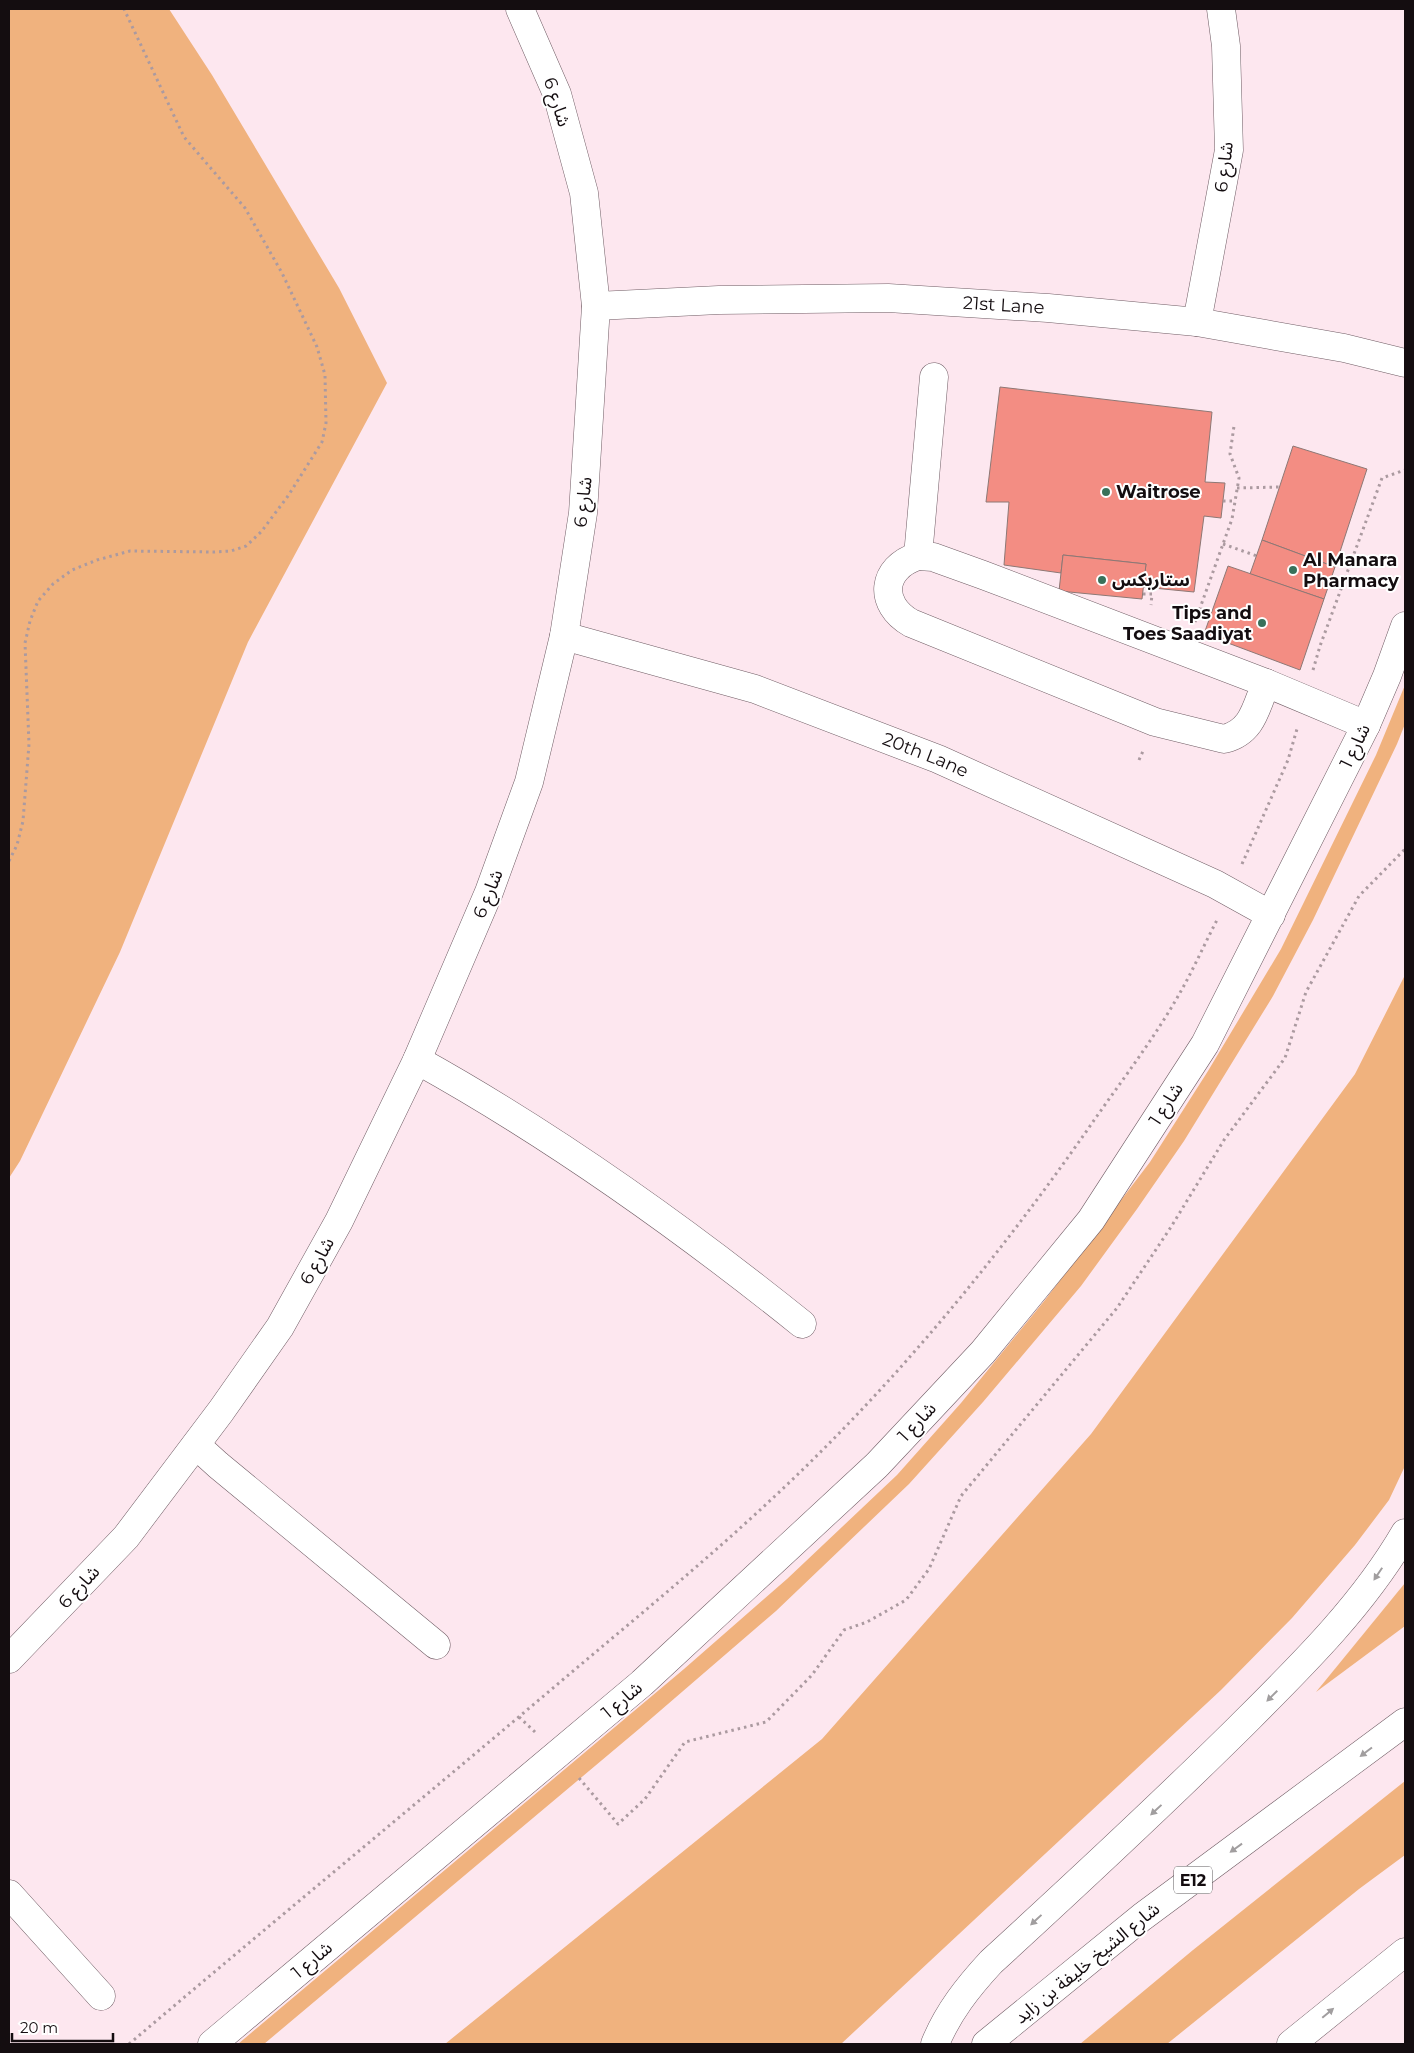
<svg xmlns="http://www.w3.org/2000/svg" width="1414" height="2053" font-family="Montserrat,'Noto Sans Arabic',sans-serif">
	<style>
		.green { fill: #f0b27e }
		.building { fill: #f38d83; stroke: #8d7875 }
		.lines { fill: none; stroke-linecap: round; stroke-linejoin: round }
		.minor-casing { stroke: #705d65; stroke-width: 29 }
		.highway-casing { stroke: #705d65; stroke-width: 29 }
		.path { stroke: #ab9aa0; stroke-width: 3; stroke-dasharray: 2.5 4; stroke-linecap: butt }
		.minor { stroke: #fff; stroke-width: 28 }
		.highway { stroke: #fff; stroke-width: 28 }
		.oneway { fill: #a19e9f }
		.poi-dot { fill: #38715a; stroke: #fff; stroke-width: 2 }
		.labels { text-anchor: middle; stroke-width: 4; stroke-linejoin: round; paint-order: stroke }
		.shield { fill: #fff; stroke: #5a5658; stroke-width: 1 }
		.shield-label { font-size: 16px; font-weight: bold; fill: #140d10 }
		.street-label { font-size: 18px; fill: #140d10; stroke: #fff }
		.poi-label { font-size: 18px; font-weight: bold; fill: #140d10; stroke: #fff; text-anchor: start }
	</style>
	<rect width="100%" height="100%" fill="#fde7ef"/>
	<g class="green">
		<path d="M9 9H169L212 75 339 288 387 383 248 642 120 952 20 1161 9 1178Z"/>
		<path d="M1405 685V724L1397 744 1313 920 1273 996 1184 1141 1137 1209 1081 1286 983 1402 909 1484 776 1611 639 1729 264 2044H238L684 1669 787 1579 897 1475 961 1403 1045 1300 1150 1162 1208 1071 1281 949 1376 755Z"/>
		<path d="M1405 975V1466L1389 1500 1355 1545 1292 1618 1221 1690 841 2044H445L822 1739 1091 1434 1355 1074Z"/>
		<path d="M1405 1583V1626L1316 1692Z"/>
		<path d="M1405 1781V1855L1359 1889 1167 2044H1080L1193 1950Z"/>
	</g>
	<g class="building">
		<path d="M1000 387 1212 412 1205 482 1225 483 1221 518 1204 516 1194 592 1143 587 1146 564 1063 555 1061 573 1004 565 1009 502H986Z"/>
		<path d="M1293 446 1367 469 1335 567 1262 540Z"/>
		<path d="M1262 540 1335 567 1324 599 1250 574Z"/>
		<path d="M1063 555 1146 564 1142 599 1059 591Z"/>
		<path d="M1228 566 1324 599 1300 670 1204 634Z"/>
	</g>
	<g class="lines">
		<g class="minor-casing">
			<g id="minor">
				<path id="s1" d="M596 306 719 300 888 298 1048 308 1197 322 1344 348 1405 363"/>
				<path d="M1197 322 1229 150 1226 46 1221 9"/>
				<path d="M918 556 933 557 983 575 1266 683C1256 707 1253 732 1224 739L1155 722 911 623C878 604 881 568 918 556Z"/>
				<path d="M918 556 934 377"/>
				<path id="s2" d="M564 636 755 689 938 759 1215 884 1271 915"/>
				<path d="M1266 683 1366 725"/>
				<path d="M417 1060C554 1136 680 1226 802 1324"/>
				<path d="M196 1445 218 1465 436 1645"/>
				<path d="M9 1659 126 1537 221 1411 280 1327 339 1221 417 1060 489 892 529 782 564 636 583 513 596 306 584 193 557 94 520 9"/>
				<path d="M9 1894 101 1996"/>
				<path d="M212 2044 642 1683 877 1465 983 1352 1091 1220 1205 1044 1366 725 1387 676 1405 626"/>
			</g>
		</g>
		<g class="highway-casing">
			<g id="highway">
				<path d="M935 2044C948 2012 968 1987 991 1962 1075 1885 1158 1808 1239 1728 1299 1668 1362 1607 1405 1533"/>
				<path d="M986 2044 1142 1917 1405 1722"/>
				<path d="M1291 2044 1405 1952"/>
			</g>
		</g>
		<g class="path">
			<path d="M1237 488 1280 487"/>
			<path d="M1223 501H1235"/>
			<path d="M1223 544 1257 556"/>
			<path d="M1143 594H1152L1151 605"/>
			<path d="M1201 609 1212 613"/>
			<path d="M1195 622 1232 519 1239 478 1230 454 1234 426"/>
			<path d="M1313 670 1320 646 1382 478 1405 470"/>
			<path d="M1139 760 1143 751"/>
			<path d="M9 861 17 845 23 821 29 744 25 643 30 621 38 601 53 584 72 570 97 560 130 551 213 552 231 551 246 546 261 532 288 496 322 442 326 423 325 375 317 347 301 313 282 273 245 208 184 137 124 9"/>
			<path d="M1242 864 1288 760 1297 729"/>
			<path d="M519 1717 535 1732"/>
			<path d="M579 1778 618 1824 645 1799 685 1742 766 1722 812 1675 844 1630 867 1622 906 1600 929 1569 961 1496 1117 1308 1171 1227 1224 1140 1285 1058 1306 992 1359 896 1405 849"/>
			<path d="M129 2044C274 1921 421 1800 566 1677 636 1618 708 1559 775 1496 897 1382 1003 1252 1097 1116 1126 1075 1157 1034 1181 991 1194 968 1205 943 1217 920"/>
		</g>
		<use href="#minor" class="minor"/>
		<use href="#highway" class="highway"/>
	</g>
	<defs><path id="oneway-solid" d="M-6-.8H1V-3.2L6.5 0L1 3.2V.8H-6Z" transform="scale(1.25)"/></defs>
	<g class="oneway">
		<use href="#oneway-solid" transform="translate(1378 1574) rotate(124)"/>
		<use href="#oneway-solid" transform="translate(1272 1696) rotate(135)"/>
		<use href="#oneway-solid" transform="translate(1366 1752) rotate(143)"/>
		<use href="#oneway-solid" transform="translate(1156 1810) rotate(137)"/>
		<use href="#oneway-solid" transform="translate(1236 1848) rotate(144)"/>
		<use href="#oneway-solid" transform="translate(1036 1920) rotate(137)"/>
		<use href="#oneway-solid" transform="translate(1328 2013) rotate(-40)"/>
	</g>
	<g class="poi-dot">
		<circle cx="1106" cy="492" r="5"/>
		<circle cx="1293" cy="570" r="5"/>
		<circle cx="1102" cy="580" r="5"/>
		<circle cx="1262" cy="623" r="5"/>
	</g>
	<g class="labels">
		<rect class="shield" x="1174" y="1866.5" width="38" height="27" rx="4"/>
		<g class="shield-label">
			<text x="1193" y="1886">E12</text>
		</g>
		<g class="street-label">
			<text transform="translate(557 102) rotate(72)" y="6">شارع 6</text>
			<text transform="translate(1224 167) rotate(-83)" y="6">شارع 6</text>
			<text dy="6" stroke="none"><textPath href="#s1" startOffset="408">21st Lane</textPath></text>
			<text transform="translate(583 502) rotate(-84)" y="6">شارع 6</text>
			<text transform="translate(1355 746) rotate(-64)" y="6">شارع 1</text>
			<text dy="6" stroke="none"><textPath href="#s2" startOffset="381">20th Lane</textPath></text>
			<text transform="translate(488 894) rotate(-68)" y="6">شارع 6</text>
			<text transform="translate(1166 1104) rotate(-57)" y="6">شارع 1</text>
			<text transform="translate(317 1261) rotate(-61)" y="6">شارع 6</text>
			<text transform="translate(917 1422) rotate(-47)" y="6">شارع 1</text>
			<text transform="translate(79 1587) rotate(-47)" y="6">شارع 6</text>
			<text transform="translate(622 1700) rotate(-40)" y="6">شارع 1</text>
			<text transform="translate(312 1960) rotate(-40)" y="6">شارع 1</text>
			<text transform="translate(1087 1963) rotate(-39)" y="6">شارع الشيخ خليفة بن زايد</text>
		</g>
		<g class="poi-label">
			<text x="1116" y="498">Waitrose</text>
			<text x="1303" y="566">Al Manara<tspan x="1303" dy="21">Pharmacy</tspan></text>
			<text x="1112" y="586">ستاربكس</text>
			<text x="1252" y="619" text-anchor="end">Tips and<tspan x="1252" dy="21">Toes Saadiyat</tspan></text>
		</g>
	</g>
	<rect width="1414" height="2053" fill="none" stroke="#140d10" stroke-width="20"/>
	<path d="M12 2033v8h101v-8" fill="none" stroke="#140d10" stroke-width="2.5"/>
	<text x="20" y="2033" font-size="15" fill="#140d10" stroke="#ffffff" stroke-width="4" paint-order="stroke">20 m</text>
</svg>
